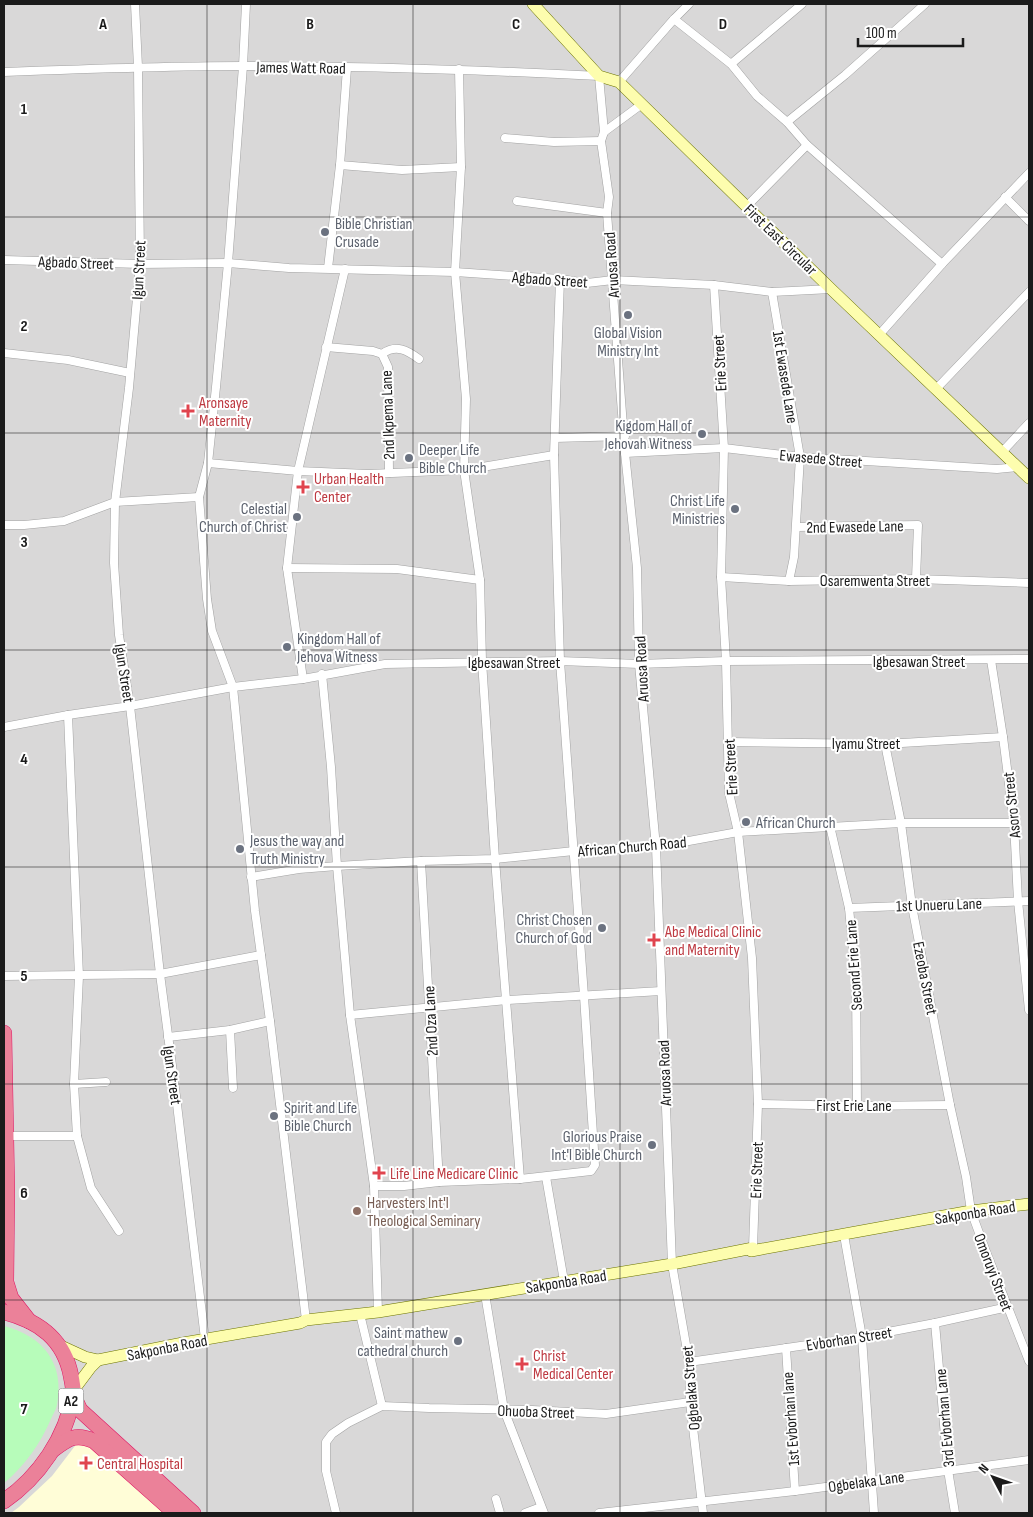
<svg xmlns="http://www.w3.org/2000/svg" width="1033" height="1517" font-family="'Sofia Sans Condensed',sans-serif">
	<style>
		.residential { fill: #d9d8d8 }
		.education { fill: #fffdd7 }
		.park { fill: #b7fcba }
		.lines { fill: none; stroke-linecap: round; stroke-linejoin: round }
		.street-casing { stroke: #a2a2a2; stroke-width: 9 }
		.secondary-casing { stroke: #6c7400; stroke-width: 12 }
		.highway-casing { stroke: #df1866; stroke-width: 16 }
		.street { stroke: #fff; stroke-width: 8 }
		.secondary { stroke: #fdfdae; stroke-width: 11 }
		.highway { stroke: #eb8199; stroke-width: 15 }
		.grid { fill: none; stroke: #1b1b1b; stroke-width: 1; stroke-opacity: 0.55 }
		.worship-dot { fill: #6b7280; stroke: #fff; stroke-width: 2 }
		.health-dot { fill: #e0444e; stroke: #fff; stroke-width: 2 }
		.education-dot { fill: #8d6e63; stroke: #fff; stroke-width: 2 }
		.labels { text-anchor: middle; stroke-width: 4; stroke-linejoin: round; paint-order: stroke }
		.shield { fill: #fff; stroke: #5f5f5f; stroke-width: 1 }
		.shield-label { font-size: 15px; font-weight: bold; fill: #1b1b1b }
		.street-label { font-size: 16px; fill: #1b1b1b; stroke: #fff }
		.worship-label { font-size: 16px; fill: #5b616d; stroke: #fff; text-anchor: start }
		.health-label { font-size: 16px; fill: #be3a42; stroke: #fff; text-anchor: start }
		.education-label { font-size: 16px; fill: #785e54; stroke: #fff; text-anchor: start }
		.grid-label { font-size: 16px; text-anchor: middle; font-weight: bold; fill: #1b1b1b; stroke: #fff; stroke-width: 4; stroke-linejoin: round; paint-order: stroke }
	</style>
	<rect width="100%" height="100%" fill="#ede8df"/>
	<rect class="residential" x="4" y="4" width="1025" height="1509"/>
	<path class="education" d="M81 1438 93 1446 164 1513H11L19 1507 52 1476Z"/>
	<path class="park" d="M4 1326C43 1336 65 1363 57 1405 56 1410 53 1414 51 1419 40 1444 25 1466 4 1483Z"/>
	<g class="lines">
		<g class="street-casing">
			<g id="street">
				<path d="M135 4 138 67 140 264 129 388 115 502 114 563 119 635 130 706 160 974 176 1096 205 1339"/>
				<path d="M246 4 243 66 228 263 216 387 208 463 199 497 207 599 212 631 233 687 255 911 270 1021 306 1320"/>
				<path d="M674 19 731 64 757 96 787 122 807 145 942 264"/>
				<path d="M731 64 802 4"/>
				<path d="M459 69 461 167 455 272 466 399 464 470 480 580 482 661 495 859 520 1179"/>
				<path d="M4 72C83 69 163 66 243 66 361 66 480 70 599 76L604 132 601 141 609 197 607 213 625 453 637 568 639 664 656 847 672 1264 689 1362 690 1402 703 1513"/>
				<path d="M619 82 674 19 689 4"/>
				<path d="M787 122 845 75 925 4"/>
				<path d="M604 132 642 104"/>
				<path d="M505 138 554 142 601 141"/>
				<path d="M340 165 402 170 461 167"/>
				<path d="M1005 197 1029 221"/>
				<path d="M517 201 607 213"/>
				<path d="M747 206 807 145"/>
				<path d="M4 260 140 264 228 263 289 268 455 272 560 279 587 283 613 280 714 285 772 292 831 289"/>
				<path d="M328 268 340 165 347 68"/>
				<path d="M714 285 724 448 721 577 726 661 729 793 738 832 752 958 758 1104 753 1248"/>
				<path d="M772 292 800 457 794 557 789 581"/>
				<path d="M879 335 942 264 1029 173"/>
				<path d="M326 347 373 351 382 354 388 367 389 473"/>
				<path d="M4 353 68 360 130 373"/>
				<path d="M382 354C396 344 407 350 419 359"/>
				<path d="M937 388 1029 292"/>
				<path d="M555 438 625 436"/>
				<path d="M1003 451 1029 423"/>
				<path d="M625 453 724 448 800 457 997 469 1018 467"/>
				<path d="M208 463 298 471 368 474 464 470 554 455"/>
				<path d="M4 525H24L64 521 115 502 199 497"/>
				<path d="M797 527 918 525 916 579"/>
				<path d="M287 568 397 569 480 580"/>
				<path d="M721 577 789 581 916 579 1029 583"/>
				<path d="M991 660 1003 737 1014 823 1018 901 1029 1010"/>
				<path d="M322 674 331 767 337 866 350 1015 374 1186 378 1312"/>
				<path d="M303 679 287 568 298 471 345 269"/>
				<path d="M68 715 79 976 74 1084 77 1136 91 1188 119 1231"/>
				<path d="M4 727 68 715 130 706 233 687 303 679 385 664 560 661 639 664 726 661 1029 659"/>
				<path d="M729 742 885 744 1003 737"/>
				<path d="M885 744 901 823 912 906 950 1105 966 1177 971 1211 985 1249 1029 1361"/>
				<path d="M830 826 849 908 856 980 857 1106"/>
				<path d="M421 861 439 1182"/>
				<path d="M251 877 299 869 337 866 421 861 495 859 574 851 656 847 738 832 901 823H1014"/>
				<path d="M849 908 1029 901"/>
				<path d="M4 976 160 974 261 955"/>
				<path d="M350 1015 507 1000 661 991"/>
				<path d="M230 1030 233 1088"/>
				<path d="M168 1037 230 1030 270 1021"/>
				<path d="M74 1084 106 1082"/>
				<path d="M758 1104 857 1106 950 1105"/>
				<path d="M5 1136H77"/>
				<path d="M546 1177 564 1281"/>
				<path d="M374 1186H404L439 1182 520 1179 591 1171 595 1165 584 996 560 661 554 455 560 279"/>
				<path d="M844 1235 862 1337 874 1513"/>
				<path d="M485 1294 504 1410 544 1513"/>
				<path d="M360 1314 382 1406"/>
				<path d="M935 1323 948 1470 955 1513"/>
				<path d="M786 1348 795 1491"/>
				<path d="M689 1362 862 1337 935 1323 1008 1307"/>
				<path d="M496 1499 500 1513"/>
				<path d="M336 1513 326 1471V1442L332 1434 348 1423 382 1406 429 1408 532 1410 606 1414 690 1402"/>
				<path d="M525 1513 541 1507"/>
				<path d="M599 1513 795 1491 1029 1460"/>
			</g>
		</g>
		<g class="secondary-casing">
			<g id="secondary">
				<path d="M533 4 599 76 619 82 831 289 1029 478"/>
				<path d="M61 1346 85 1357 98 1360 183 1343 300 1323 306 1320 378 1312 672 1264 753 1248 751 1251 971 1211 1029 1204"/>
				<path d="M73 1391 91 1367 98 1360"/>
			</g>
		</g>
		<g class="highway-casing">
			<g id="highway">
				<path d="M4 1033 7 1190 6 1282 11 1298 29 1321"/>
				<path d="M4 1312C39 1321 64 1339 71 1376 72 1382 74 1389 73 1395 67 1437 38 1478 4 1501"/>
				<path d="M73 1395 80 1410 193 1513"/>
				<path d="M54 1449C69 1438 76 1433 94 1441L175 1513"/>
			</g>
		</g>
		<use href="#street" class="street"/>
		<use href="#secondary" class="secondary"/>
		<use href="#highway" class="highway"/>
	</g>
	<path class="grid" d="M207 4V1513M413 4V1513M620 4V1513M826 4V1513M4 217H1029M4 433H1029M4 650H1029M4 867H1029M4 1084H1029M4 1300H1029"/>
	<g class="worship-dot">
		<circle cx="325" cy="232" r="5"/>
		<circle cx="628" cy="315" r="5"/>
		<circle cx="702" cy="434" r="5"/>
		<circle cx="409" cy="458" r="5"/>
		<circle cx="735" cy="509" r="5"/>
		<circle cx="297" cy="517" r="5"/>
		<circle cx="287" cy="647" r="5"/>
		<circle cx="746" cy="822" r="5"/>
		<circle cx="240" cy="849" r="5"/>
		<circle cx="602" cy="928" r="5"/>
		<circle cx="274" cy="1116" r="5"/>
		<circle cx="652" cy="1145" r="5"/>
		<circle cx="458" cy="1341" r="5"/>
	</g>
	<g class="health-dot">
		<path d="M185.5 403.5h5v5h5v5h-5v5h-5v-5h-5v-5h5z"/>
		<path d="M300.5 479.5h5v5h5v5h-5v5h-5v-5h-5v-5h5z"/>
		<path d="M651.5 932.5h5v5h5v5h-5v5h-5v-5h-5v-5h5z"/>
		<path d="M376.5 1165.5h5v5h5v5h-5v5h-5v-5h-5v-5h5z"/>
		<path d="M519.5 1356.5h5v5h5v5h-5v5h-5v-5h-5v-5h5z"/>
		<path d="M83.5 1455.5h5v5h5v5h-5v5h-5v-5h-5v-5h5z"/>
	</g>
	<circle class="education-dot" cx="357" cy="1211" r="5"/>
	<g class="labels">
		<rect class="shield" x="58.5" y="1388.5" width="25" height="25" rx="4"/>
		<g class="shield-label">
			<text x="71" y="1406">A2</text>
		</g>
		<g class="street-label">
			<text transform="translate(301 67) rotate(1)" y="6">James Watt Road</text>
			<text transform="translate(781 239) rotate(44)" y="6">First East Circular</text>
			<text transform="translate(76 262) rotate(2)" y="6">Agbado Street</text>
			<text transform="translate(611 265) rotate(-94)" y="6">Aruosa Road</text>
			<text transform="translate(138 270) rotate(-87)" y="6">Igun Street</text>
			<text transform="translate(550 279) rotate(4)" y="6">Agbado Street</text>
			<text transform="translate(719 363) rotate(-93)" y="6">Erie Street</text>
			<text transform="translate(786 377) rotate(81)" y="6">1st Ewasede Lane</text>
			<text transform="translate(387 415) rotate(-92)" y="6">2nd Ikpema Lane</text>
			<text transform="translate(821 458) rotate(5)" y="6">Ewasede Street</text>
			<text transform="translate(855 526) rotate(-1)" y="6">2nd Ewasede Lane</text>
			<text x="875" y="586">Osaremwenta Street</text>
			<text x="919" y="667">Igbesawan Street</text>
			<text x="514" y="668">Igbesawan Street</text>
			<text transform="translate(641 669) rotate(-93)" y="6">Aruosa Road</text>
			<text transform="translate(125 673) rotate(81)" y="6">Igun Street</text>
			<text x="866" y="749">Iyamu Street</text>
			<text transform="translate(730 767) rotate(-93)" y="6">Erie Street</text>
			<text transform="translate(1011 805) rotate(-96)" y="6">Asoro Street</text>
			<text transform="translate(632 846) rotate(-5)" y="6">African Church Road</text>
			<text transform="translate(939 904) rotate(-2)" y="6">1st Unueru Lane</text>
			<text transform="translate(853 965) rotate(-94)" y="6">Second Erie Lane</text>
			<text transform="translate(926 978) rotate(79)" y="6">Ezeoba Street</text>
			<text transform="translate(430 1021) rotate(-93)" y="6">2nd Oza Lane</text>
			<text transform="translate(664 1073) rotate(-92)" y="6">Aruosa Road</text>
			<text transform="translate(173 1075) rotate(82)" y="6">Igun Street</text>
			<text x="854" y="1111">First Erie Lane</text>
			<text transform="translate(756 1170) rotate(-88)" y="6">Erie Street</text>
			<text transform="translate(975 1212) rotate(-9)" y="6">Sakponba Road</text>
			<text transform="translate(994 1272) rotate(69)" y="6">Omoruyi Street</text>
			<text transform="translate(566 1281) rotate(-9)" y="6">Sakponba Road</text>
			<text transform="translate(849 1338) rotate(-9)" y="6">Evborhan Street</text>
			<text transform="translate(167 1347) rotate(-11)" y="6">Sakponba Road</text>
			<text transform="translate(690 1388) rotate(-95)" y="6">Ogbelaka Street</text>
			<text transform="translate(536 1411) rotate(2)" y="6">Ohuoba Street</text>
			<text transform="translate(944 1418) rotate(-95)" y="6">3rd Evborhan Lane</text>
			<text transform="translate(790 1419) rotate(-94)" y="6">1st Evborhan lane</text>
			<text transform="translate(866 1481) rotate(-8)" y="6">Ogbelaka Lane</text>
		</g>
		<g class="worship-label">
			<text x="335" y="229">Bible Christian<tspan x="335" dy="18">Crusade</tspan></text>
			<text x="628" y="338" text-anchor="middle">Global Vision<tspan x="628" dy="18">Ministry Int</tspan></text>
			<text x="692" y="431" text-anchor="end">Kigdom Hall of<tspan x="692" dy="18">Jehovah Witness</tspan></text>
			<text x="419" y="455">Deeper Life<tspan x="419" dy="18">Bible Church</tspan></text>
			<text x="725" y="506" text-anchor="end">Christ Life<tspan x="725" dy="18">Ministries</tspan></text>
			<text x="287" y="514" text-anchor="end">Celestial<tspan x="287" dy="18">Church of Christ</tspan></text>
			<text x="297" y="644">Kingdom Hall of<tspan x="297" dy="18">Jehova Witness</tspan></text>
			<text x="756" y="828">African Church</text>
			<text x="250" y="846">Jesus the way and<tspan x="250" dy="18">Truth Ministry</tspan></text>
			<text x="592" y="925" text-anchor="end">Christ Chosen<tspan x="592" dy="18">Church of God</tspan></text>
			<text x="284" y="1113">Spirit and Life<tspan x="284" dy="18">Bible Church</tspan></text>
			<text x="642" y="1142" text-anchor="end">Glorious Praise<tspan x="642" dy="18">Int'l Bible Church</tspan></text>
			<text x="448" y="1338" text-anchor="end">Saint mathew<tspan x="448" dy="18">cathedral church</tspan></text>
		</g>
		<g class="health-label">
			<text x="199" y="408">Aronsaye<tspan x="199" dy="18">Maternity</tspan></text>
			<text x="314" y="484">Urban Health<tspan x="314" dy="18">Center</tspan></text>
			<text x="665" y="937">Abe Medical Clinic<tspan x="665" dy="18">and Maternity</tspan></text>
			<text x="390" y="1179">Life Line Medicare Clinic</text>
			<text x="533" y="1361">Christ<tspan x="533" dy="18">Medical Center</tspan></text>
			<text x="97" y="1469">Central Hospital</text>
		</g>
		<g class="education-label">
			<text x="367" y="1208">Harvesters Int'l<tspan x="367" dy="18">Theological Seminary</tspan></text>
		</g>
	</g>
	<g class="grid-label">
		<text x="103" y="29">A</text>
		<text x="310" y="29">B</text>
		<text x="516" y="29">C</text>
		<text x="723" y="29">D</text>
		<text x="24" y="114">1</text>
		<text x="24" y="331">2</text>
		<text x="24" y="547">3</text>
		<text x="24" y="764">4</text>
		<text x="24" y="981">5</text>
		<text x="24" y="1198">6</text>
		<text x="24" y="1414">7</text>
	</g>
	<rect width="1033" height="1517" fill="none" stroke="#1b1b1b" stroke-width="10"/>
	<g transform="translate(993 1477) rotate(311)" stroke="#ffffff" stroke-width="4" paint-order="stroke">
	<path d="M0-4L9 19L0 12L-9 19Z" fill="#1b1b1b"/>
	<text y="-8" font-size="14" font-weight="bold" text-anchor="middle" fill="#1b1b1b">N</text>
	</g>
	<path d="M858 38v8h105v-8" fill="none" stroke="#1b1b1b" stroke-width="2.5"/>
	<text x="866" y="38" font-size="15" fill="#1b1b1b" stroke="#ffffff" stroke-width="4" paint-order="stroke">100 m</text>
</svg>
